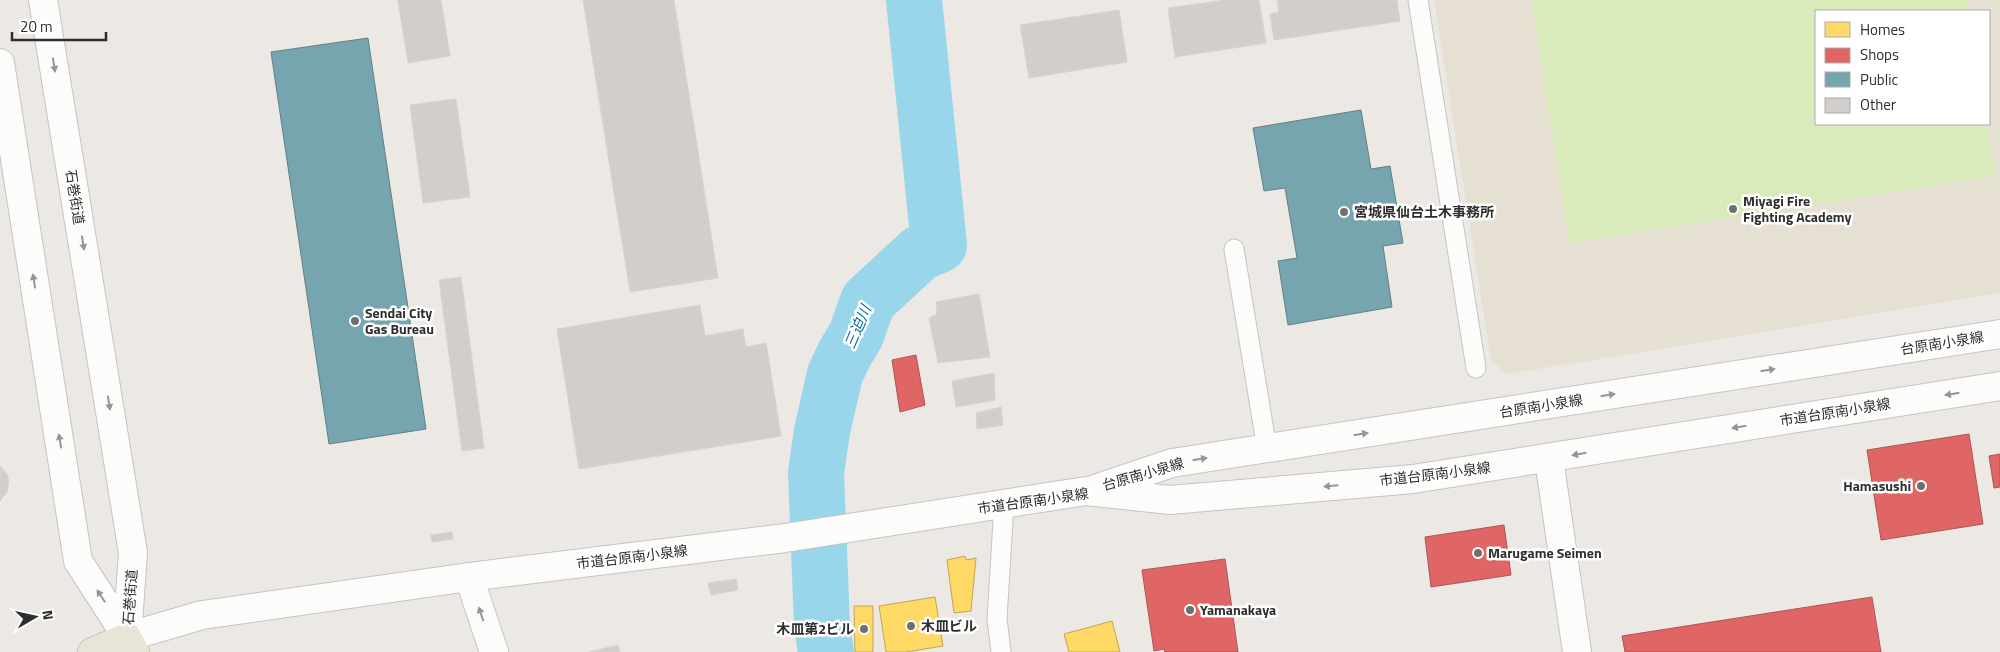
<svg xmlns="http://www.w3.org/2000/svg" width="2000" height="652" font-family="'Titillium Web','Noto Sans JP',sans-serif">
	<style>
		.education { fill: #e6e0d3; fill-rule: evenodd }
		.pitch { fill: #d9eabb }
		.homes { fill: #ffd966; stroke: #c0a655 }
		.shops { fill: #e06666; stroke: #ab5555 }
		.public { fill: #76a5af; stroke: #608188 }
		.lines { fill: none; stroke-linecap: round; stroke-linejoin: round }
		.river { stroke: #99d6ec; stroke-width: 56 }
		.building { fill: #d1cecb; stroke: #d7d4d0 }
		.lane-casing { stroke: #c5c4c5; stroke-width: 21 }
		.street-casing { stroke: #c5c4c5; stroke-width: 30 }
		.secondary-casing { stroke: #c5c4c5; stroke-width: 30 }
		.primary-casing { stroke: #c6c5c4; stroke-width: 30 }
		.lane { stroke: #fcfcfb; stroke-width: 19 }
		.street { stroke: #fcfcfb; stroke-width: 28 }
		.secondary { stroke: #fcfcfb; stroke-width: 28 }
		.primary { stroke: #e8e4d6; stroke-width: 28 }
		.oneway { fill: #959594 }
		.poi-dot { fill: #706f6e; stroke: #fff; stroke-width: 2 }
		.labels { text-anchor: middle; stroke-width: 5; stroke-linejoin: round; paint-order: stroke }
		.street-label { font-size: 14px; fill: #2e2e2e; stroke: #fff }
		.poi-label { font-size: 14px; font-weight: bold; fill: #2e2e2e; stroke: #fff; text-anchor: start }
		.water-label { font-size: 15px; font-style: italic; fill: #0d6fa3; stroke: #fff }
	</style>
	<rect width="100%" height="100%" fill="#ece8e4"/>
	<path class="education" d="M1434 0H2000V293L1507 374 1491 361ZM1816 11H1989V124H1816Z"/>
	<path class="pitch" d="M1531 0H1968L1969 11H1816V124H1987L1995 176 1570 243Z"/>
	<g class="homes">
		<path d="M965 556 966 560 976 558 971 611 954 613 947 560Z"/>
		<path d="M935 597 943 646 906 652H886L879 606Z"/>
		<path d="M854 606H873V652H855Z"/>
		<path d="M1112 621 1120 652H1069L1064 634Z"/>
	</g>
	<g class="shops">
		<path d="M916 355 925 405 900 412 892 360Z"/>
		<path d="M1969 434 1983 524 1881 540 1867 450Z"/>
		<path d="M2000 454V487L1994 488 1989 456Z"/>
		<path d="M1504 525 1511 575 1431 587 1425 537Z"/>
		<path d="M1225 559 1238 652H1165L1164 649 1154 651 1142 570Z"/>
		<path d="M1872 597 1881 652H1625L1622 636Z"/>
	</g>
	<g class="public">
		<path d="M368 38 426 429 329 444 271 52Z"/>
		<path d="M1361 110 1371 169 1390 166 1403 243 1383 246 1392 307 1288 325 1278 261 1297 258 1285 188 1264 191 1253 128Z"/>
	</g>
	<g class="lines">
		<path class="river" d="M826 652 822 625 816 473 822 431 835 374 845 353 856 335 868 301 920 253 939 245 914 0"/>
	</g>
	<g class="building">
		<path d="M398 0H441L450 56 408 63Z"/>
		<path d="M583 0H674L718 278 630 292Z"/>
		<path d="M1225 0H1259L1266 43 1175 57 1168 8Z"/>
		<path d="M1277 0H1397L1400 21 1274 40 1270 14 1279 12Z"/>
		<path d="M1119 10 1127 62 1029 78 1020 25Z"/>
		<path d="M456 99 470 197 423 203 410 105Z"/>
		<path d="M461 277 484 448 462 451 439 280Z"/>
		<path d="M979 294 990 357 938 363 929 318 937 314 936 302Z"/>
		<path d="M700 305 705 336 743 329 746 347 766 343 781 436 579 469 557 329Z"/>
		<path d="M994 373 995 400 956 407 952 381Z"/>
		<path d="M1001 407 1003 425 977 429 976 413Z"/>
		<path d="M0 466 7 474 9 482 7 492 0 501Z"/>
		<path d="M452 532 453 539 432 542 431 535Z"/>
		<path d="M736 579 738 590 711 595 708 583Z"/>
		<path d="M618 645 620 652H589Z"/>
	</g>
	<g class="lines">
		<g class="lane-casing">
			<g id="lane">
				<path d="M1418 0 1476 368"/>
				<path d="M1234 249 1267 449"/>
				<path d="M1001 652 997 619 1004 504"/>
			</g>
		</g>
		<g class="street-casing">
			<g id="street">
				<path d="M1549 459 1577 652"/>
				<path d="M469 577 494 652"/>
			</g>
		</g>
		<g class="secondary-casing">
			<g id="secondary">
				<path d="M43 0 133 553 127 637"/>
				<path d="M0 63 78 561 127 637"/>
				<path d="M1095 489 1172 463 2000 334"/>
				<path d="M127 637 202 615 469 577 785 538 1086 491 1170 500 1413 479 2000 386"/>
			</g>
		</g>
		<g class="primary-casing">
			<path id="primary" d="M92 652 127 637 135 652"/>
		</g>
		<use href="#lane" class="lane"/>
		<use href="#street" class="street"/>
		<use href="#secondary" class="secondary"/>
		<use href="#primary" class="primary"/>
	</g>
	<defs><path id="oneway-solid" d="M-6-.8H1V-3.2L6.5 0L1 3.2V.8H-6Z" transform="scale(1.25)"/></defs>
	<g class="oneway">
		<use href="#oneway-solid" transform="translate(54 65) rotate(81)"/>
		<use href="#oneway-solid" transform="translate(83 243) rotate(81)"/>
		<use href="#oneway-solid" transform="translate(34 281) rotate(-99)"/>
		<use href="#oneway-solid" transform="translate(1768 370) rotate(-9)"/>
		<use href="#oneway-solid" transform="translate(1952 394) rotate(171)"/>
		<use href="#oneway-solid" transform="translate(1608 395) rotate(-9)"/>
		<use href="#oneway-solid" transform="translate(109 403) rotate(81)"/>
		<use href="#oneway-solid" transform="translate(1739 427) rotate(171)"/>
		<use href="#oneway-solid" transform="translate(1361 434) rotate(-9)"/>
		<use href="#oneway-solid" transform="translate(60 441) rotate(-99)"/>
		<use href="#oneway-solid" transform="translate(1579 454) rotate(170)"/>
		<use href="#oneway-solid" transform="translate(1200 459) rotate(-9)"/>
		<use href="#oneway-solid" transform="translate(1331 486) rotate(175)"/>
		<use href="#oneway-solid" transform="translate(101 596) rotate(-123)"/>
		<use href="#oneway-solid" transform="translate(481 614) rotate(-108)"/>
	</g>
	<g class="poi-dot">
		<circle cx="1733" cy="209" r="5"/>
		<circle cx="1344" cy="212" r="5"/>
		<circle cx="355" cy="321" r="5"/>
		<circle cx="1921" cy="486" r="5"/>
		<circle cx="1478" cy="553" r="5"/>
		<circle cx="1190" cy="610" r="5"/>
		<circle cx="911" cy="626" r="5"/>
		<circle cx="864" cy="629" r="5"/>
	</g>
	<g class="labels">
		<g class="street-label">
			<text transform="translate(75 197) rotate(81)" y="5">石巻街道</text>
			<text transform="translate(1942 343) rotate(-9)" y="5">台原南小泉線</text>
			<text transform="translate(1541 406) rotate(-9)" y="5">台原南小泉線</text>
			<text transform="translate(1835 412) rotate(-9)" y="5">市道台原南小泉線</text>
			<text transform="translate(1143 474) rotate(-16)" y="5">台原南小泉線</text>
			<text transform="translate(1435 474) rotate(-7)" y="5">市道台原南小泉線</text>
			<text transform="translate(1033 501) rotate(-8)" y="5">市道台原南小泉線</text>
			<text transform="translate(632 557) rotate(-7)" y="5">市道台原南小泉線</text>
			<text transform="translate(130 597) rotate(-86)" y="5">石巻街道</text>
		</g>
		<g class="poi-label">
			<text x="1743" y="206">Miyagi Fire<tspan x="1743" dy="16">Fighting Academy</tspan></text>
			<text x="1354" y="217">宮城県仙台土木事務所</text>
			<text x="365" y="318">Sendai City<tspan x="365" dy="16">Gas Bureau</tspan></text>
			<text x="1911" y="491" text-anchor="end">Hamasushi</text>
			<text x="1488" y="558">Marugame Seimen</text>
			<text x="1200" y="615">Yamanakaya</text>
			<text x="921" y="631">木皿ビル</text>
			<text x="854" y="634" text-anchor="end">木皿第2ビル</text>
		</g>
		<g class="water-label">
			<text transform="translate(858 327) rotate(-67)" y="5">三迫川</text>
		</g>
	</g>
	<rect x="1815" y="10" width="175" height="115" fill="#ffffff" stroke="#ababab"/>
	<rect x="1825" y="22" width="25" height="15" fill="#ffd966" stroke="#ababab"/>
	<text x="1860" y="35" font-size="15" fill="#2e2e2e">Homes</text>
	<rect x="1825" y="48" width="25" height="15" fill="#e06666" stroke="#ababab"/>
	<text x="1860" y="60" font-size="15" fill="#2e2e2e">Shops</text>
	<rect x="1825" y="72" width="25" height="15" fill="#76a5af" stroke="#ababab"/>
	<text x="1860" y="85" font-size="15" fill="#2e2e2e">Public</text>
	<rect x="1825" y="98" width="25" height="15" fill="#d1cecb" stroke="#ababab"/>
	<text x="1860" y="110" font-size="15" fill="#2e2e2e">Other</text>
	<g transform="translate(35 617) rotate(81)" stroke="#ffffff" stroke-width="4" paint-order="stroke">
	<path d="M0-4L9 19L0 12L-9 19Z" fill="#2e2e2e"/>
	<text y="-8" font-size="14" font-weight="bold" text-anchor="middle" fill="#2e2e2e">N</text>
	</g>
	<path d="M12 32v8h94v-8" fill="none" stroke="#2e2e2e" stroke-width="2.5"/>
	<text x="20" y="32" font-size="15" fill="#2e2e2e" stroke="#ffffff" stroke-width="4" paint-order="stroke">20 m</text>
</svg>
